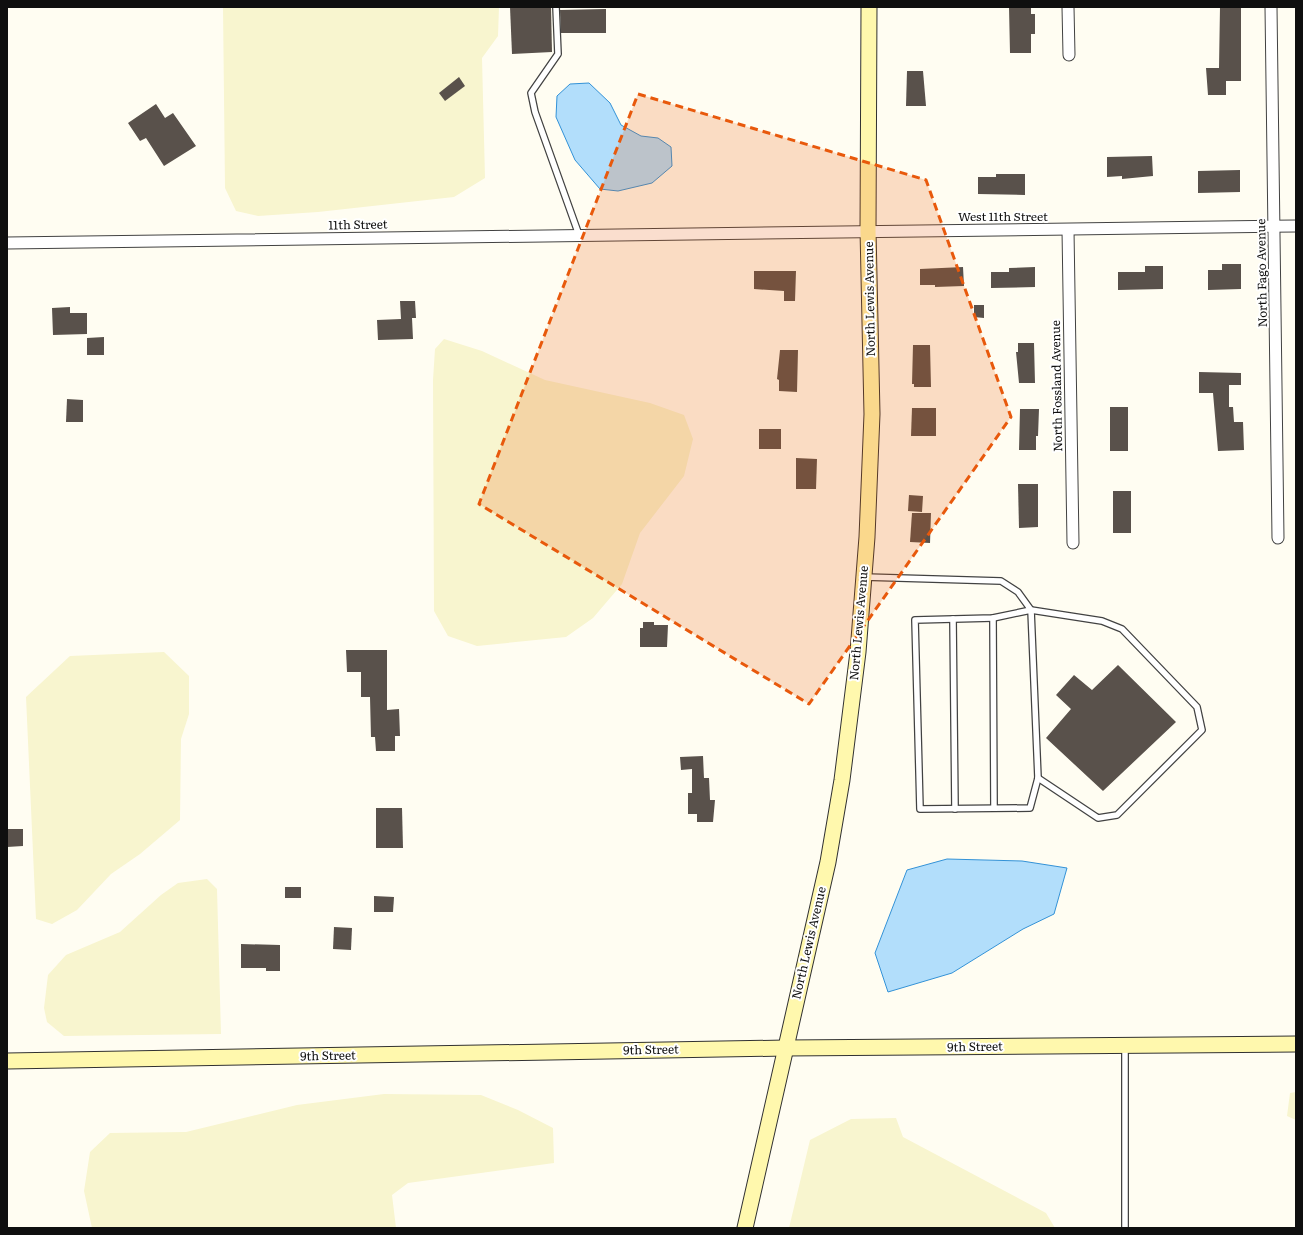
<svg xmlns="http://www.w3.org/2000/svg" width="1303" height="1235" font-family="Literata,serif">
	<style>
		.farmland { fill: #f8f5cf }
		.water { fill: #b2defb; stroke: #3392d7 }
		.building { fill: #59514b }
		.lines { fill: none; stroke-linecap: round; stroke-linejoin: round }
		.lane-casing { stroke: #424242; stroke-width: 8 }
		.street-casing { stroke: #424242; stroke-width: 13 }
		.secondary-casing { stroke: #313131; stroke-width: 17 }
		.lane { stroke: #fff; stroke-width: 5.5 }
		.street { stroke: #fff; stroke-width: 11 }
		.secondary { stroke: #fff8ad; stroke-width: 15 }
		.marked { fill: #e8590c; fill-opacity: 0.2; stroke: #e8590c; stroke-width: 3; stroke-dasharray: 8 5; stroke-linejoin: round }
		.labels { text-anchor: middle; stroke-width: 4; stroke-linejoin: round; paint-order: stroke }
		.street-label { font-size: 12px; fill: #0f0f0f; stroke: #fff }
	</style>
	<rect width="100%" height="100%" fill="#fffdf2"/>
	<g class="farmland">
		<path d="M223 7H499L498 36 482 58 485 178 454 197 318 212 258 216 236 211 225 188Z"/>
		<path d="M444 339 482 351 545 380 650 403 684 415 693 439 684 476 640 533 622 584 593 618 566 637 477 646 448 636 434 611 433 380 435 349Z"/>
		<path d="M164 652 189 676V714L181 739 180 820 140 854 111 874 77 910 52 924 36 919 26 697 70 656Z"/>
		<path d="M207 879 217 889 221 1034 64 1036 47 1022 44 1008 48 975 66 955 120 932 161 895 178 883Z"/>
		<path d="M1296 1092V1120L1287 1116 1290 1093Z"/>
		<path d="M384 1094 481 1095 518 1110 553 1128 554 1163 408 1183 392 1195 396 1228H92L84 1191 90 1152 110 1133 186 1132 297 1105Z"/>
		<path d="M896 1118 903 1137 1046 1213 1055 1228H789L810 1140 851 1119Z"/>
	</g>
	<g class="water">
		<path d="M589 83 610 103 621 125 641 136 658 138 671 147 672 166 652 183 618 191 600 189 575 160 556 117 557 96 570 84Z"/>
		<path d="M947 859 1022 861 1067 868 1054 914 1023 929 952 973 888 992 875 953 907 870Z"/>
	</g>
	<g class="building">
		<path d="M510 7H551L552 52 512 54Z"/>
		<path d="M1009 7H1031V14H1035V34H1031V53H1010Z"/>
		<path d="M1220 7H1241V81H1226V95H1208L1206 68H1219Z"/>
		<path d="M606 9V33H561L560 10Z"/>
		<path d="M907 71H923L926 106H906Z"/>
		<path d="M459 77 465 86 445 101 439 93Z"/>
		<path d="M156 104 165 118 173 113 196 146 164 166 146 138 140 141 128 123Z"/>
		<path d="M1152 156 1153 176 1122 179V176L1107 177V157Z"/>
		<path d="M1240 170V192L1198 193V171Z"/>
		<path d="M996 174H1025V195L978 194V177H996Z"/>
		<path d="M1222 264H1241V289L1208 290V270H1222Z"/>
		<path d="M1145 266H1163V289L1118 290V272H1145Z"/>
		<path d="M963 267 964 286 935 287V285H920V269Z"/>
		<path d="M1035 267V287L991 288V272H1009V268Z"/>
		<path d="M754 271H796L795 301H784V291L754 289Z"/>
		<path d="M400 301H415L416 318H412L413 339 378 340 377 320 401 319Z"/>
		<path d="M974 305H984V318L974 317Z"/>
		<path d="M70 307V313H87V334L53 335 52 308Z"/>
		<path d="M104 337V355H87V338Z"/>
		<path d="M1018 343H1034L1035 383H1019L1016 352H1018Z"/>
		<path d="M913 345H930L931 387H914V384H912Z"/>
		<path d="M780 350H798L797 392 779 391V380L777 379Z"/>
		<path d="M1199 372 1241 373V385H1229V407H1233L1234 422H1243L1244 450 1218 451 1213 393H1199Z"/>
		<path d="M67 399 83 400V422H66Z"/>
		<rect x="1110" y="407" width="18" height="44"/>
		<path d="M912 408H936V436H911Z"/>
		<path d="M1020 409H1039L1038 436H1036V450H1019Z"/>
		<rect x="759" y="429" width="22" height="20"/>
		<path d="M796 458 817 459 816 489H796Z"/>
		<path d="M1018 484H1038V527L1019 528Z"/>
		<rect x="1113" y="491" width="18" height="42"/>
		<path d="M909 495 923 496 922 512 908 511Z"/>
		<path d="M912 513H931L930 543 910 542Z"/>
		<path d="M643 622H654V625H668L667 647H640V628H643Z"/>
		<path d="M346 650H387V710L399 709 400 736H395V751H376L375 737H371L370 697H361V672H347Z"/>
		<path d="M1118 665 1176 722 1103 791 1046 738 1071 709 1056 695 1074 675 1092 690Z"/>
		<path d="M703 756 704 778H709L710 800H715L713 822H697V814H688V793H692V769L681 770 680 757Z"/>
		<path d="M376 808H402L403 848H376Z"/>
		<path d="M7 829H23V846L7 847Z"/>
		<rect x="285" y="887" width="16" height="11"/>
		<path d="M374 896 394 897 393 912H374Z"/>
		<path d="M334 927 352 928 351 950 333 949Z"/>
		<path d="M241 944 280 945V971H266V968H241Z"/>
	</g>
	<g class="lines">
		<g class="lane-casing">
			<g id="lane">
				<path d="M556 7 558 54 531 93 535 112 579 235"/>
				<path d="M864 577 1001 581 1018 592 1031 610 1102 621 1122 629 1197 707 1202 730 1117 815 1098 818 1038 778"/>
				<path d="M1031 610 1038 778 1030 808 920 809 915 620 993 618Z"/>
				<path d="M993 618 994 808"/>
				<path d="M953 619 955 809"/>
				<path d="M1125 1046V1228"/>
			</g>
		</g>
		<g class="street-casing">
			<g id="street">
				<path d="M1068 7 1069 55"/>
				<path d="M1271 7 1278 538"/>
				<path d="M1068 230 1073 543"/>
				<path d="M7 243 1296 226"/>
			</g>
		</g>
		<g class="secondary-casing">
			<g id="secondary">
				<path d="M7 1061 785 1048 1296 1044"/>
				<path d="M745 1228 828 862 842 780 858 652 867 537 872 414 868 230 869 7"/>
			</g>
		</g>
		<use href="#lane" class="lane"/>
		<use href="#street" class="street"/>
		<use href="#secondary" class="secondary"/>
	</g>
	<path class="marked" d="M638 94 926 180 1011 417 809 704 479 504Z"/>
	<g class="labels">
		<g class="street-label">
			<text x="1003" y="221">West 11th Street</text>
			<text transform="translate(358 225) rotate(-1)" y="4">11th Street</text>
			<text transform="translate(1262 273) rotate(-91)" y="4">North Fago Avenue</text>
			<text transform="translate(870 299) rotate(-91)" y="4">North Lewis Avenue</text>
			<text transform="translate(1057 386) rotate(-91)" y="4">North Fossland Avenue</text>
			<text transform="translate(859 623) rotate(-85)" y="4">North Lewis Avenue</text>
			<text transform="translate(809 943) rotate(-77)" y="4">North Lewis Avenue</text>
			<text transform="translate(975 1047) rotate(-1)" y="4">9th Street</text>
			<text transform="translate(651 1050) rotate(-1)" y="4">9th Street</text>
			<text transform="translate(328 1056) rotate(-1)" y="4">9th Street</text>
		</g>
	</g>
	<rect width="1303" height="1235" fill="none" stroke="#0f0f0f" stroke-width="16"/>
</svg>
